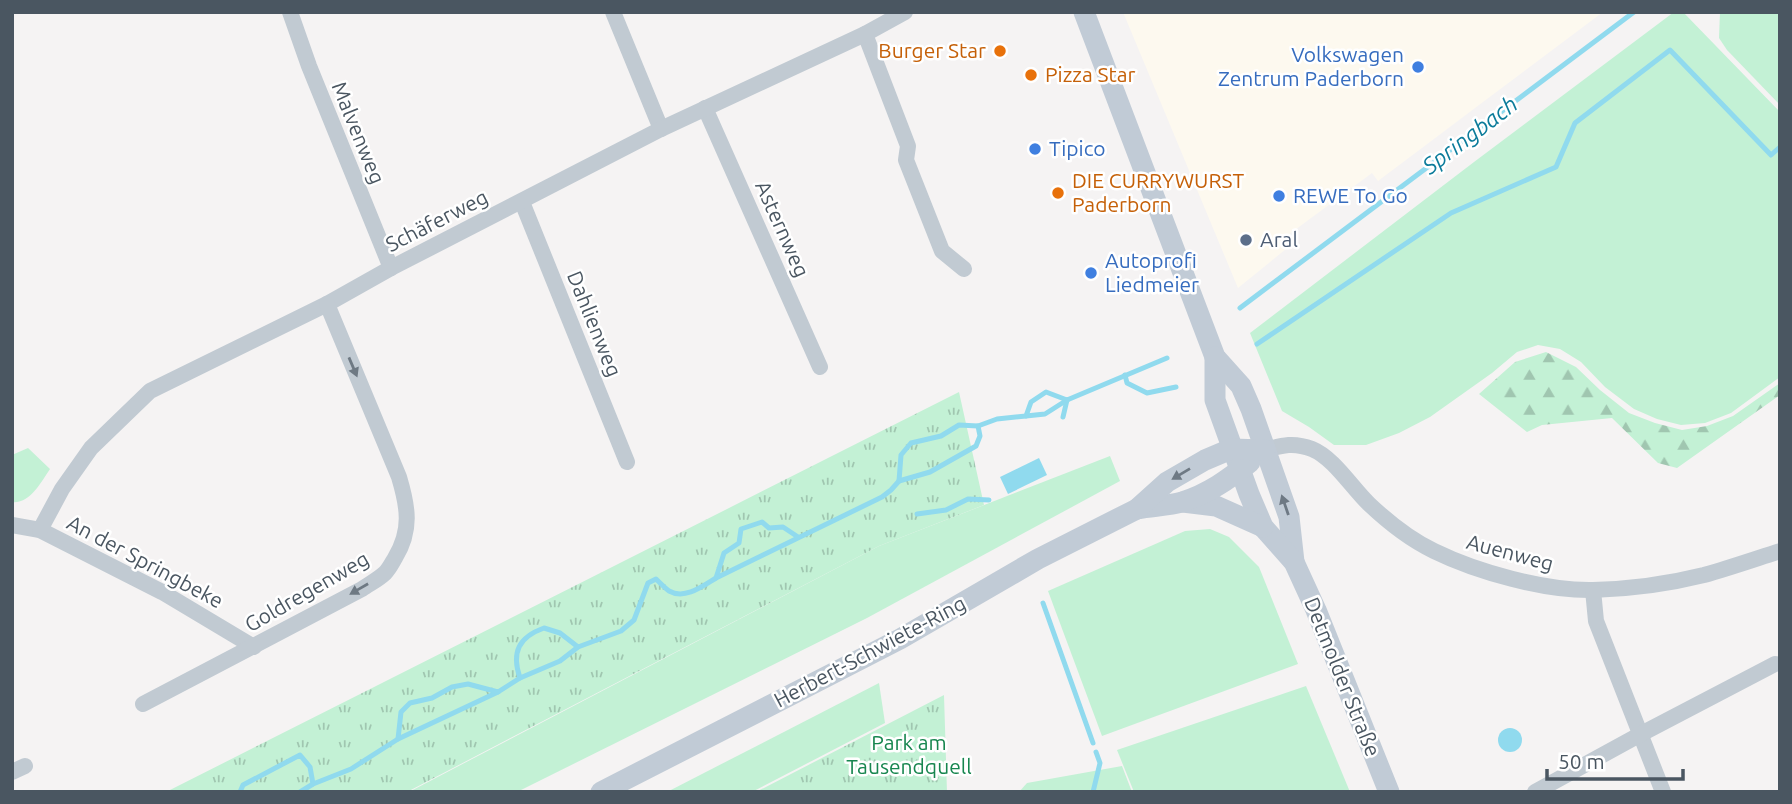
<svg xmlns="http://www.w3.org/2000/svg" width="1792" height="804" font-family="Ubuntu,sans-serif">
	<style>
		.commercial { fill: #fdf9ef }
		.grass { fill: #c3f1d5 }
		.forest { fill: url(#forest-firs) }
		.park { fill: url(#park-tufts) }
		.water { fill: #90daee }
		.lines { fill: none; stroke-linecap: round; stroke-linejoin: round }
		.stream { stroke: #90daee; stroke-width: 5 }
		.minor { stroke: #c1cad2; stroke-width: 16 }
		.secondary { stroke: #c1cbd6; stroke-width: 21 }
		.oneway { fill: #6e7983 }
		.oneway2 { fill: #6e7984 }
		.food-dot { fill: #e8710a; stroke: #fff; stroke-width: 2.5 }
		.shop-dot { fill: #3f7fe0; stroke: #fff; stroke-width: 2.5 }
		.service-dot { fill: #5c6f8a; stroke: #fff; stroke-width: 2.5 }
		.labels { text-anchor: middle; stroke-width: 5; stroke-linejoin: round; paint-order: stroke }
		.food-label { font-size: 21px; fill: #c56008; stroke: #fff; text-anchor: start }
		.shop-label { font-size: 21px; fill: #366cbe; stroke: #fff; text-anchor: start }
		.street-label { font-size: 21px; fill: #4a5661; stroke: #fff }
		.service-label { font-size: 21px; fill: #4e5e75; stroke: #fff; text-anchor: start }
		.park-label { font-size: 21px; fill: #17864f; stroke: #fff }
		.water-label { font-size: 23px; font-style: italic; fill: #0c7c9b; stroke: #fff }
	</style>
	<defs>
		<pattern id="forest-firs" width="22" height="20" patternUnits="userSpaceOnUse" patternTransform="scale(1.75)"><rect width="22" height="20" fill="#c3f1d5"/><path d="M5 1l3.5 6h-7zM16 11l3.5 6h-7z" fill="#a0c6b0"/></pattern>
		<pattern id="park-tufts" width="24" height="20" patternUnits="userSpaceOnUse" patternTransform="scale(1.75)"><rect width="24" height="20" fill="#c3f1d5"/><path d="M3 7l-1-3M5 7V3M7 7l1-3M15 17l-1-3M17 17v-4M19 17l1-3" fill="none" stroke="#a0c6b0"/></pattern>
	</defs>
	<rect width="100%" height="100%" fill="#f5f3f3"/>
	<path class="commercial" d="M1123 12H1603L1378 181 1372 173 1280 241 1286 249 1238 288Z"/>
	<g class="grass">
		<path d="M1674 12H1683L1780 112V377L1731 413 1705 423 1681 425 1657 419 1634 409 1605 387 1581 362 1560 349 1538 345 1517 352 1492 373 1430 417 1399 433 1366 445H1334L1309 427 1282 411 1250 333 1474 162Z"/>
		<path d="M1720 12H1780V105L1727 50 1719 38Z"/>
		<path d="M28 448 50 469C41 482 30 504 12 502V455Z"/>
		<path d="M1110 456 1120 481 867 618 517 792H409L879 546Z"/>
		<path d="M1210 529 1229 537 1259 567 1298 664 1102 736 1048 591 1185 531Z"/>
		<path d="M879 683 885 723 752 792H667Z"/>
		<path d="M1306 686 1350 792H1134L1117 750Z"/>
		<path d="M1122 766 1132 792H1019L1027 783Z"/>
	</g>
	<path class="forest" d="M1546 352 1576 367 1600 390 1629 413 1655 423 1682 430 1707 426 1733 416 1780 383V395L1677 468 1658 463 1612 418 1542 425 1527 432 1479 394 1515 362Z"/>
	<g class="park">
		<path d="M959 392 984 505 879 546 407 792H166Z"/>
		<path d="M944 695 947 792H756Z"/>
	</g>
	<g class="water">
		<path d="M1039 458 1047 475 1008 494 1000 477Z"/>
		<circle cx="1510" cy="740" r="12"/>
	</g>
	<g class="lines">
		<g class="stream">
			<path d="M1240 308 1634 12"/>
			<path d="M1257 344 1451 213 1556 167 1575 123 1670 50 1771 155 1780 147"/>
			<path d="M1125 375 1127 383 1147 393 1176 387"/>
			<path d="M1026 416 1045 414 1067 400"/>
			<path d="M1063 417 1067 400"/>
			<path d="M899 481 930 472 976 446 980 436 978 426"/>
			<path d="M917 514 946 510 968 499 989 500"/>
			<path d="M716 578 724 553 739 543 741 529 762 522 769 528 783 527 798 537"/>
			<path d="M1043 603 1093 743"/>
			<path d="M520 678C511 652 519 637 544 628L560 633 578 647"/>
			<path d="M398 739 498 692"/>
			<path d="M240 792 243 785 300 755 310 767 313 784"/>
			<path d="M300 792 313 784 351 769 398 739 401 712 410 703 432 698 452 687 468 684 498 692 520 678 560 661 578 647 621 631 634 620 648 583 656 579C660 583 665 588 669 591 685 600 703 586 716 578L882 497 891 490 899 481 901 455 911 443 941 436 959 425 978 426 997 419 1026 416 1031 402 1046 392 1067 400 1167 358"/>
			<path d="M1093 792 1100 763 1096 752"/>
		</g>
		<g class="minor">
			<path d="M290 12 309 66 391 268"/>
			<path d="M613 12 661 129"/>
			<path d="M865 34 908 146 906 160 942 251 964 269"/>
			<path d="M705 108 820 367"/>
			<path d="M522 202 627 462"/>
			<path d="M1265 450C1283 445 1294 442 1312 449 1334 458 1352 488 1369 504 1388 522 1411 540 1434 551 1477 572 1545 591 1593 590 1630 589 1668 584 1704 575 1729 568 1755 559 1780 551"/>
			<path d="M12 525 40 530 162 592 254 647"/>
			<path d="M40 530 62 489 91 448 150 391 327 304 391 268 661 129 865 34 905 12"/>
			<path d="M1593 590 1596 621 1663 792"/>
			<path d="M143 704 362 589C369 584 379 579 385 573 389 569 392 563 395 558 412 530 408 507 399 477L327 304"/>
			<path d="M12 772 25 766"/>
			<path d="M1535 792 1641 734 1775 664"/>
		</g>
		<g class="secondary">
			<path d="M1084 12 1215 357 1241 386 1251 409 1289 517 1294 562"/>
			<path d="M1215 357V400L1249 494 1263 527 1294 562 1316 610 1389 792"/>
			<path d="M1183 502 1216 506 1263 527"/>
			<path d="M1137 509C1152 506 1168 506 1182 502 1208 494 1229 479 1250 462"/>
			<path d="M601 792 900 639 1038 559 1137 509 1167 482 1205 460 1231 449 1265 450"/>
		</g>
	</g>
	<defs><path id="oneway-solid" d="M-6-.8H1V-3.2L6.5 0L1 3.2V.8H-6Z" transform="scale(1.75)"/></defs>
	<g class="oneway">
		<use href="#oneway-solid" transform="translate(353 367) rotate(67)"/>
		<use href="#oneway-solid" transform="translate(359 589) rotate(150)"/>
	</g>
	<g class="oneway2">
		<use href="#oneway-solid" transform="translate(1181 474) rotate(149)"/>
		<use href="#oneway-solid" transform="translate(1285 505) rotate(-109)"/>
	</g>
	<g class="food-dot">
		<circle cx="1000" cy="51" r="7"/>
		<circle cx="1031" cy="75" r="7"/>
		<circle cx="1058" cy="193" r="7"/>
	</g>
	<g class="shop-dot">
		<circle cx="1418" cy="67" r="7"/>
		<circle cx="1035" cy="149" r="7"/>
		<circle cx="1279" cy="196" r="7"/>
		<circle cx="1091" cy="273" r="7"/>
	</g>
	<circle class="service-dot" cx="1246" cy="240" r="7"/>
	<g class="labels">
		<g class="food-label">
			<text x="986" y="58" text-anchor="end">Burger Star</text>
			<text x="1045" y="82">Pizza Star</text>
			<text x="1072" y="188">DIE CURRYWURST<tspan x="1072" dy="24">Paderborn</tspan></text>
		</g>
		<g class="shop-label">
			<text x="1404" y="62" text-anchor="end">Volkswagen<tspan x="1404" dy="24">Zentrum Paderborn</tspan></text>
			<text x="1049" y="156">Tipico</text>
			<text x="1293" y="203">REWE To Go</text>
			<text x="1105" y="268">Autoprofi<tspan x="1105" dy="24">Liedmeier</tspan></text>
		</g>
		<g class="street-label">
			<text transform="translate(358 133) rotate(68)" y="7">Malvenweg</text>
			<text transform="translate(437 221) rotate(-27)" y="7">Schäferweg</text>
			<text transform="translate(782 229) rotate(66)" y="7">Asternweg</text>
			<text transform="translate(594 324) rotate(68)" y="7">Dahlienweg</text>
			<text transform="translate(1510 553) rotate(15)" y="7">Auenweg</text>
			<text transform="translate(145 562) rotate(28)" y="7">An der Springbeke</text>
			<text transform="translate(307 592) rotate(-30)" y="7">Goldregenweg</text>
			<text transform="translate(870 652) rotate(-28)" y="7">Herbert-Schwiete-Ring</text>
			<text transform="translate(1342 677) rotate(68)" y="7">Detmolder Straße</text>
		</g>
		<g class="service-label">
			<text x="1260" y="247">Aral</text>
		</g>
		<g class="park-label">
			<text x="909" y="750">Park am<tspan x="909" dy="24">Tausendquell</tspan></text>
		</g>
		<g class="water-label">
			<text transform="translate(1470 135) rotate(-37)" y="8">Springbach</text>
		</g>
	</g>
	<rect width="1792" height="804" fill="none" stroke="#4a5661" stroke-width="28"/>
	<path d="M1547 769v10h136v-10" fill="none" stroke="#4a5661" stroke-width="3.5"/>
	<text x="1558" y="769" font-size="21" fill="#4a5661" stroke="#ffffff" stroke-width="5" paint-order="stroke">50 m</text>
</svg>
